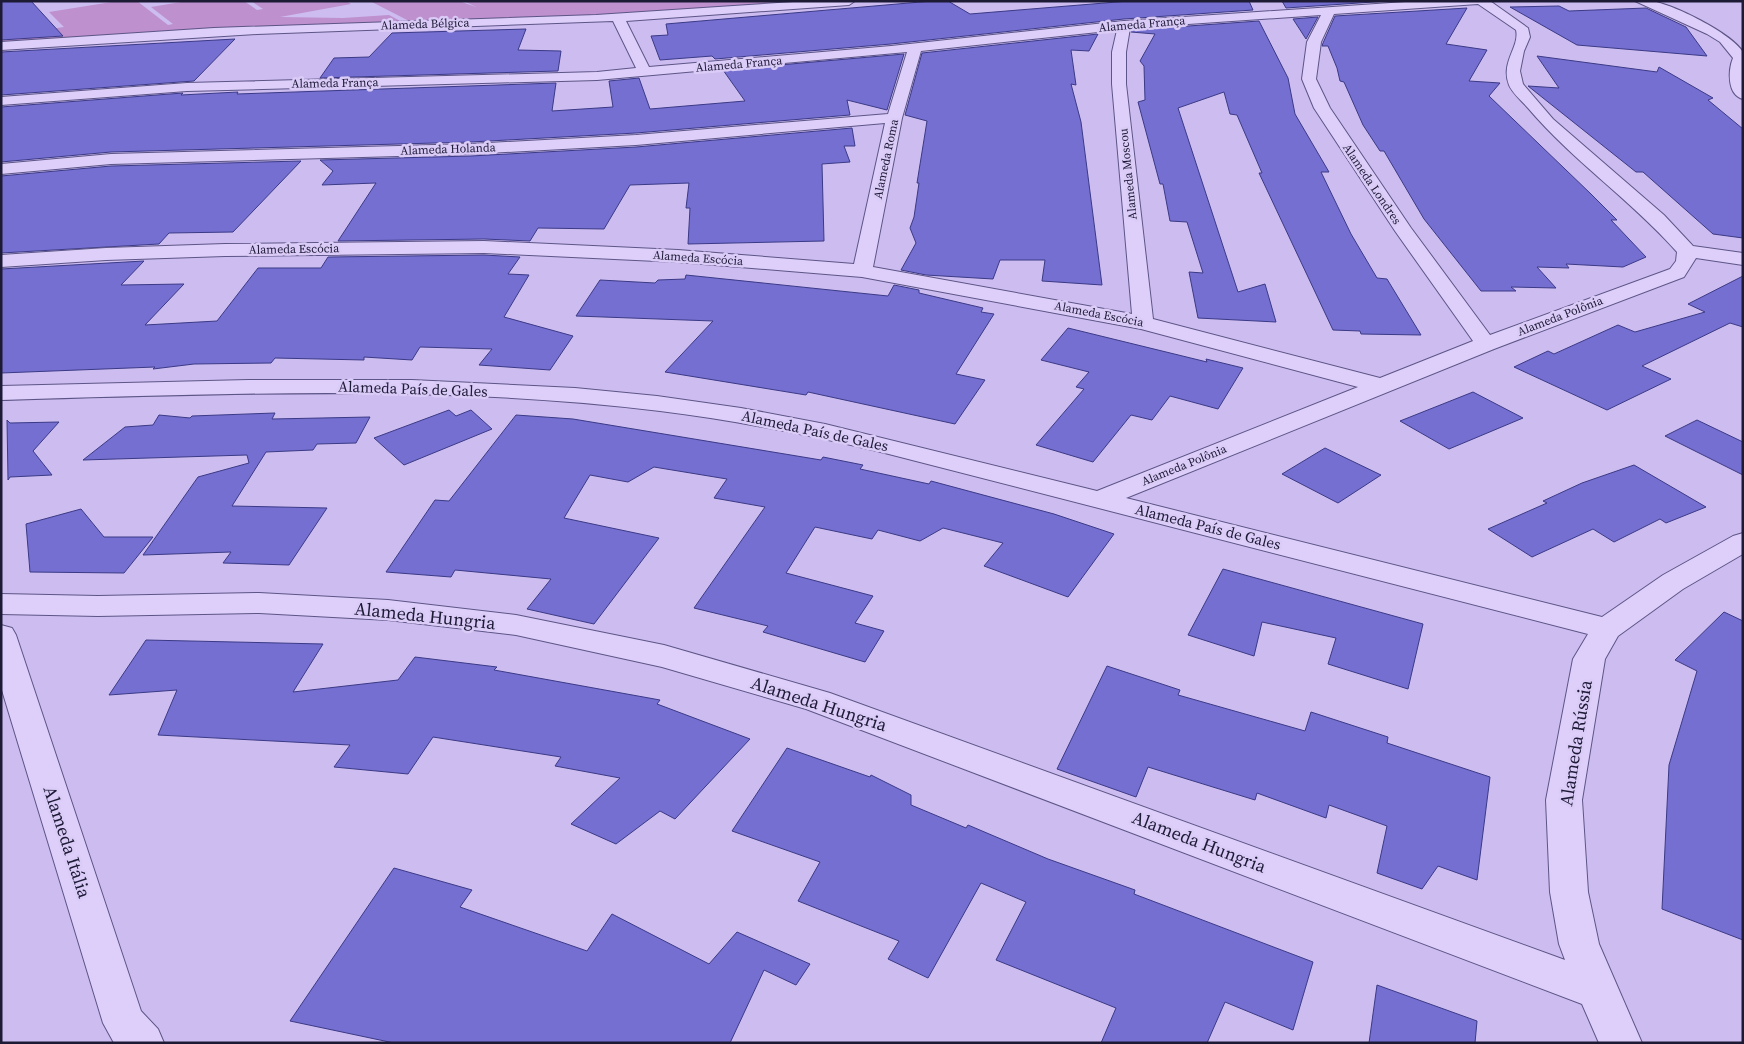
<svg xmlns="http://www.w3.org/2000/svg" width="1744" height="1044" font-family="'Source Serif 4',serif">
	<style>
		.green { fill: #be90cd }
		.building { fill: #746fd0; stroke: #3b3a87 }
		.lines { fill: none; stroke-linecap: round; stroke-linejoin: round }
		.minor-casing { stroke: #5d5587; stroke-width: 2 }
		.minor { fill: #ddcffa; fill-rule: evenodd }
		.labels { text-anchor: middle; stroke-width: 5; stroke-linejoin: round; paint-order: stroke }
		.far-street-label { font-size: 12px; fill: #1d1a36; stroke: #dacbf7 }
		.street-label { font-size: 15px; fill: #1d1a36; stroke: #dacbf7 }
		.near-street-label { font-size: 18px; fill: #1d1a36; stroke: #dacbf7 }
	</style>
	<rect width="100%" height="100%" fill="#cdbcef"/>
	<g class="green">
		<path d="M118 1H137L168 25 173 24 151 7 187 1H244L257 10 263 9 251 1H346L351 4 280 17 343 18 389 15 404 23 1 44V36L64 27 49 12Z"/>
		<path d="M370 1H459L476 7 464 1H825L742 9 413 23Z"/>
	</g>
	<g class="building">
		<path d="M1 1H31L63 36 1 40Z"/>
		<path d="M932 1H948L970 14 1129 1H1249L1253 10 1124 19 891 44 715 59 712 56 660 60 651 36 668 35 666 24Z"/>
		<path d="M1282 1H1388L1286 8Z"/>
		<path d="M1559 6 1569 11 1646 8 1686 27 1707 56 1577 45 1510 7Z"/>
		<path d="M1467 8 1446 44 1487 50 1469 81 1500 83 1489 96 1591 194 1617 220H1611L1646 257 1623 267 1566 264 1569 268 1537 267 1556 288 1511 287 1516 291H1481L1424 219 1384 151H1380L1363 125 1344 82 1340 81 1337 68 1328 46H1322L1323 43 1335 16Z"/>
		<path d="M1318 17 1306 39 1293 19Z"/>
		<path d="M1259 21 1288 78 1295 114 1329 172H1321L1351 234 1377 278 1387 279 1421 335 1361 334 1360 331 1333 330 1259 173H1262L1237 115 1230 114 1224 92 1178 108 1238 292 1265 284 1276 322 1198 318 1189 272 1203 273 1187 222 1170 221 1163 184H1160L1138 102 1145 100 1144 66 1140 61 1155 34 1131 32 1132 30Z"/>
		<path d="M526 29 518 50 561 51 558 71 320 78 334 58 369 57 392 33Z"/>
		<path d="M1098 34 1089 51 1071 50 1076 85 1071 84 1081 122 1102 285 1042 281 1045 260H1000L993 279 926 275 901 270 916 243 910 228 914 217 919 183H917L927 121 905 115 922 53Z"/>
		<path d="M235 39 194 81 1 95V52Z"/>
		<path d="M904 54 887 110 847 100 850 115 636 133 471 142 111 152 1 162V107L183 93 181 95 238 92 237 94 556 83 552 111 613 107 609 81 639 78 650 109 745 101 723 70Z"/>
		<path d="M1537 56 1657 72 1659 67 1713 98 1708 100 1743 129V238L1713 234 1643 172H1636L1528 86 1559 88Z"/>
		<path d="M852 128 855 146H844L850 162 822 164 824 241 688 244 690 208H686L689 183 630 185 604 229 538 228 530 241 484 239 338 241 376 183 322 185 333 171 320 160 471 156 636 147Z"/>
		<path d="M301 161 233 232 169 233 159 244 1 253V176L111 166Z"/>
		<path d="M484 255 520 257 508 274 529 275 504 317 573 336 550 370 479 365 492 349 420 347 412 360 364 357V360L275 358 271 363 194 364 153 369 155 367 1 373V269L144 261 121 285 184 284 145 325 217 321 258 268H321L328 257Z"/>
		<path d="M686 275 888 296 894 285 919 290V293L983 308 981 312 994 314 956 374 985 380 955 424 808 392 806 395 665 372 713 321 576 316 600 280 655 283 658 280 685 279Z"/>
		<path d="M1743 276V327L1730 323 1642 366 1671 379 1607 410 1514 367 1548 351 1554 354 1618 325 1635 332 1705 312 1688 304Z"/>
		<path d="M1068 328 1207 362 1206 359 1243 368 1218 409 1170 396 1152 420 1131 415 1093 462 1036 445 1084 389 1076 387 1089 372 1041 360Z"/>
		<path d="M1473 392 1523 418 1449 449 1400 421Z"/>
		<path d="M449 410 456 416 471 410 492 429 404 465 374 438Z"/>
		<path d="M275 413 272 419 370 417 356 443 317 444 313 450 266 452 232 506 327 508 289 565 223 563 231 552 143 555 198 477 249 463 247 455 83 460 125 427 153 425 159 415 190 418 192 416Z"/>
		<path d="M516 415 573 419 821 460 823 457 863 465 860 469 929 484 931 481 1054 514 1114 534 1068 597 984 566 1003 543 943 528 920 541 878 530 872 539 815 527 786 573 873 596 855 623 884 631 865 662 763 632 768 626 694 608 765 507 714 498 727 479 654 467 628 482 590 475 564 518 659 538 594 624 527 609 551 579 455 570 451 577 386 572 435 500 449 501Z"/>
		<path d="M7 420 10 423 59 422 33 451 52 475 10 477 8 480Z"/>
		<path d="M1697 420 1743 442V475L1665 436Z"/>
		<path d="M1325 448 1381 475 1338 503 1282 474Z"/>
		<path d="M1634 465 1706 507 1666 523 1660 519 1614 542 1593 529 1532 557 1488 529 1547 503 1543 501 1582 483Z"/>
		<path d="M81 509 104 537H153L124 573 30 572 26 524Z"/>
		<path d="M1223 569 1423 624 1408 689 1328 664 1336 638 1262 622 1254 656 1188 635Z"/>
		<path d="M1724 612 1743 621V940L1662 909 1669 765 1697 671 1675 660Z"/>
		<path d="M146 640 323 644 293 692 398 680 415 657 497 667 494 670 660 700 657 704 750 739 675 819 660 811 616 844 571 824 620 778 555 766 561 757 433 737 408 774 334 767 350 745 158 735 177 690 109 695Z"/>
		<path d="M1107 666 1180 690 1178 695 1305 731 1311 712 1388 737 1387 743 1490 777 1477 880 1438 866 1422 889 1377 873 1387 826 1329 805 1326 818 1257 793 1255 800 1148 767 1136 797 1057 769Z"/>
		<path d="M787 748 870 777 871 775 911 795V805L966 828 968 825 1048 859 1135 890 1134 894 1313 962 1293 1030 1225 1002 1207 1043H1101L1116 1008 996 960 1026 902 981 883 928 978 888 959 899 941 798 901 820 862 732 831Z"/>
		<path d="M394 868 472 890 460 907 587 951 612 914 709 964 737 932 810 964 796 985 764 970 730 1043H394L290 1021Z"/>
		<path d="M1377 985 1477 1021 1475 1043H1369Z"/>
	</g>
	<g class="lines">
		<g class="minor-casing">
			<g id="minor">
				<path d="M809 1H855L849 5 626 21 649 67 891 46 1124 21 1420 1H1490L1528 28 1530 37 1524 51 1520 71 1523 84 1553 119 1664 215 1693 246 1743 253V265L1696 258 1684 277 1494 349 1126 498 1602 617 1663 575 1733 536 1743 533V554L1683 589 1618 636 1605 659 1582 800 1588 892 1599 944 1642 1043H1599L1582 1004 806 709 662 667 516 635 388 620 259 613 98 616 1 614V594L98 596 259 593 388 600 516 615 664 645 830 693 1565 960 1559 944 1550 892 1546 800 1573 659 1588 634 877 451C805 434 733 420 660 411 442 384 220 394 1 400V386L248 380H412L575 388 657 396 741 408 825 424 1097 491 1358 387 1141 329 862 277 678 262 484 253 225 256 106 260 1 267V255L106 248 225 244 484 241 678 250 854 264 885 123 636 145 471 154 111 164 1 174V164L111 154 471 144 636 135 888 114 907 52 597 80 187 91 1 105V97L187 83 597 72 636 68 613 21 257 34 1 50V42L214 28 596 15ZM1478 4 1516 30C1520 47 1500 62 1509 85 1512 93 1522 101 1528 108 1573 161 1631 200 1677 252L1676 261 1670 269 1490 335 1411 228 1330 108 1316 79 1321 42 1334 14ZM1321 15 1307 42 1302 79 1314 108 1395 231 1473 341 1380 378 1153 319 1126 84V52L1130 28ZM1117 30 1112 52V84L1132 314 873 267 902 118 921 51Z"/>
				<path d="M1635 1C1640 1 1646 1 1651 1 1673 4 1731 33 1743 52V99C1727 95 1728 70 1733 58L1720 42 1707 34Z"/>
				<path d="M1 625 12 628 16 635 141 1011 158 1029 164 1043H114L103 1023 1 687Z"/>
			</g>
		</g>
		<use href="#minor" class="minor"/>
	</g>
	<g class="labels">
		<g class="far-street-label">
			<text transform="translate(425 24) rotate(-2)" y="4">Alameda Bélgica</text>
			<text transform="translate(1142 24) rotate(-5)" y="4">Alameda França</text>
			<text transform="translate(739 64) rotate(-5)" y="4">Alameda França</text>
			<text transform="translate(335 83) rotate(-1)" y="4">Alameda França</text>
			<text transform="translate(448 149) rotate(-2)" y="4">Alameda Holanda</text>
			<text transform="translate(886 159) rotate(-78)" y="4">Alameda Roma</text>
			<text transform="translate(1128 174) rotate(-96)" y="4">Alameda Moscou</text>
			<text transform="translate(1372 184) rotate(56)" y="4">Alameda Londres</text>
			<text transform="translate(294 249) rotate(-1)" y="4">Alameda Escócia</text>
			<text transform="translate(698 258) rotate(4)" y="4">Alameda Escócia</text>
			<text transform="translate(1099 314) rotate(11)" y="4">Alameda Escócia</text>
			<text transform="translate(1560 316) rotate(-21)" y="4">Alameda Polônia</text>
			<text transform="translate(1184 465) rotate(-22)" y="4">Alameda Polônia</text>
		</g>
		<g class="street-label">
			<text transform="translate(413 389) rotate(2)" y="5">Alameda País de Gales</text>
			<text transform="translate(815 431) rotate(12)" y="5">Alameda País de Gales</text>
			<text transform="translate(1208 527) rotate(14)" y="5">Alameda País de Gales</text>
		</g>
		<g class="near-street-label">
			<text transform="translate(425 616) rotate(6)" y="6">Alameda Hungria</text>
			<text transform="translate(819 704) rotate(18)" y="6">Alameda Hungria</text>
			<text transform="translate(1576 743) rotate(-81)" y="6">Alameda Rússia</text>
			<text transform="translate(67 842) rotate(72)" y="6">Alameda Itália</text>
			<text transform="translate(1199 842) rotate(21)" y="6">Alameda Hungria</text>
		</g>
	</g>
	<rect width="1744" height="1044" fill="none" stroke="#1d1a36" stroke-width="5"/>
</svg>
